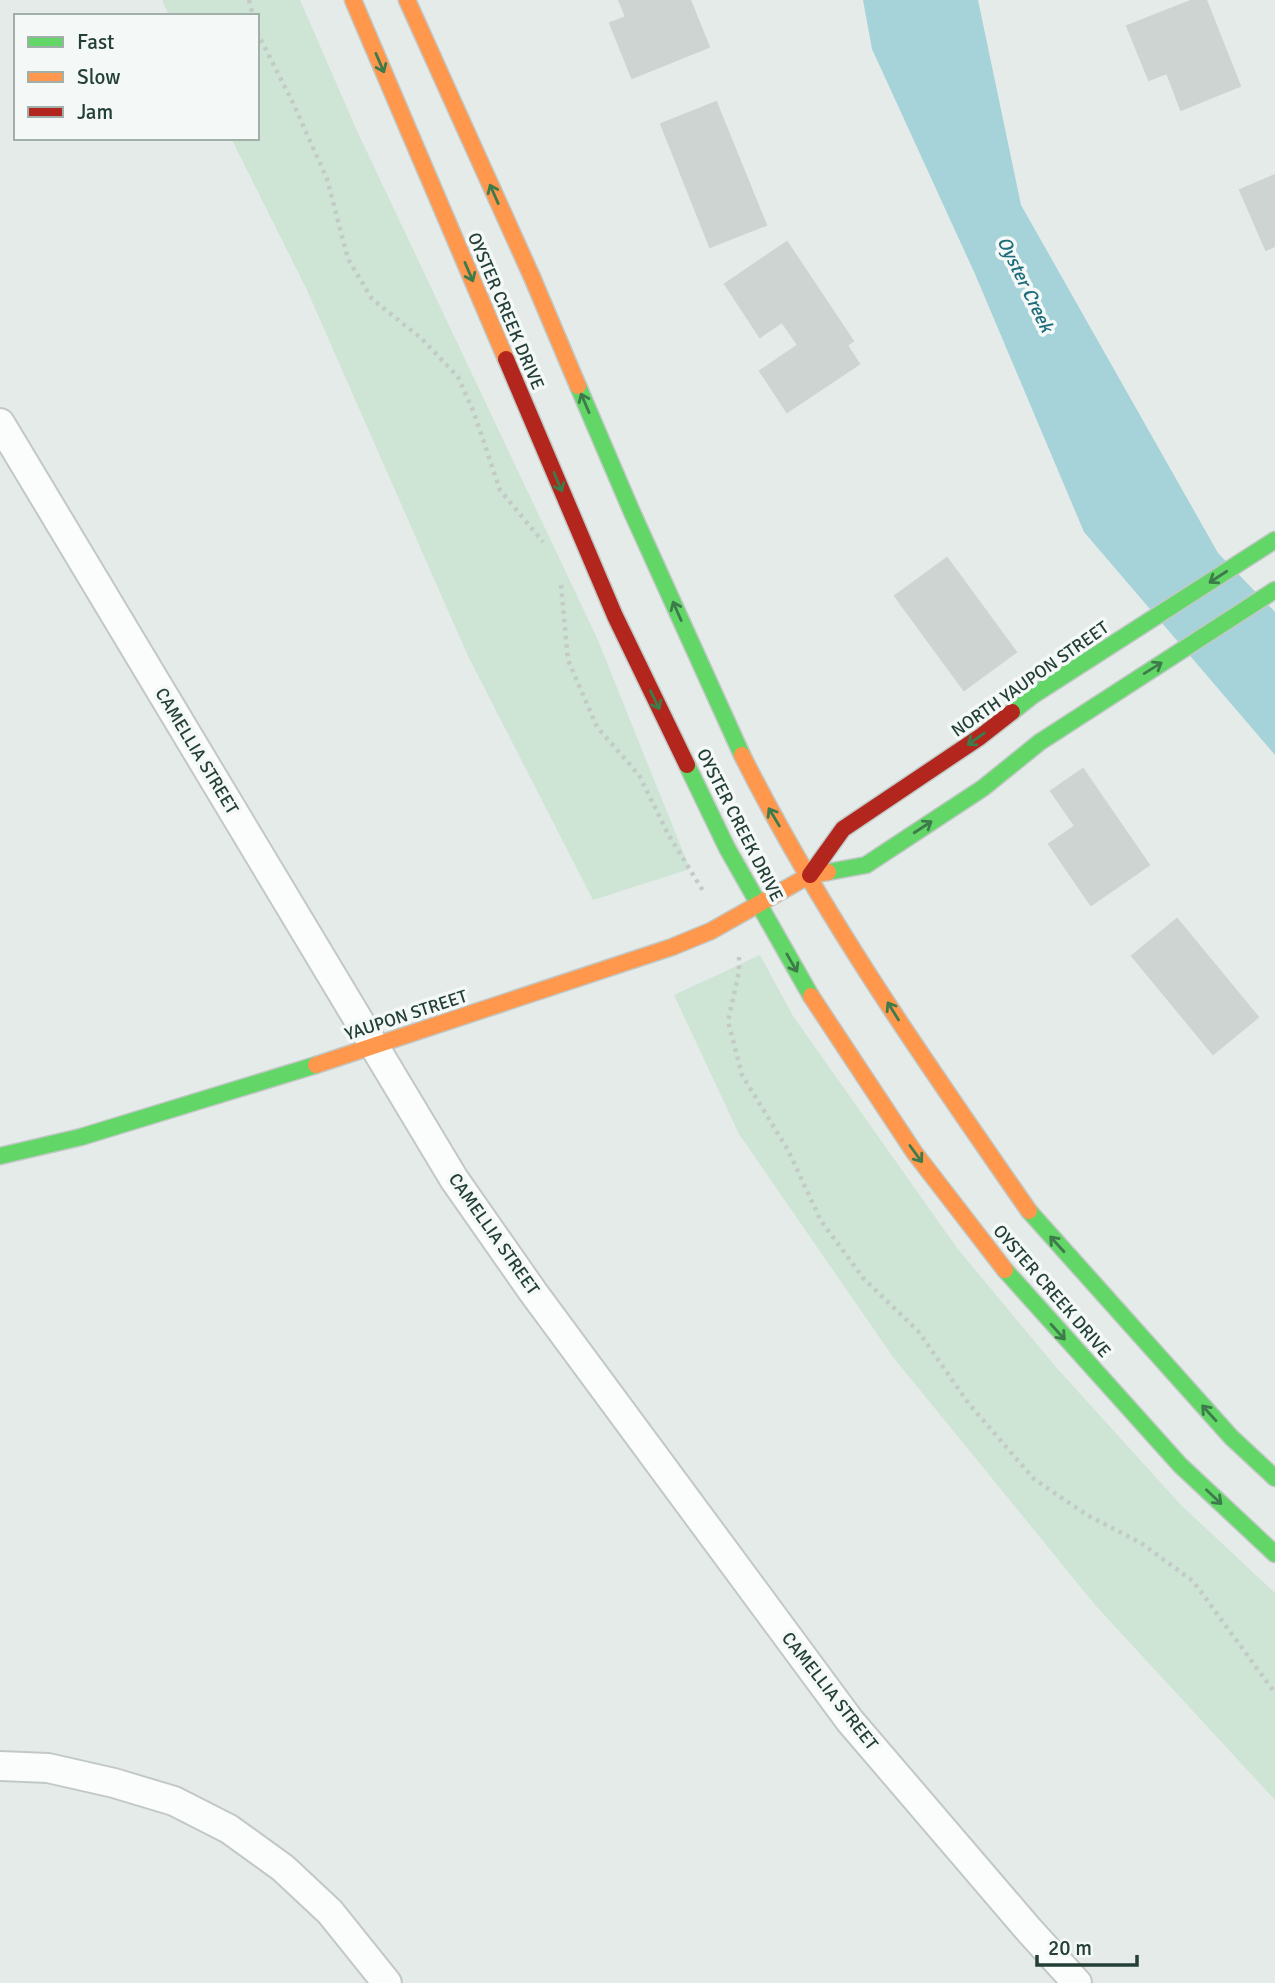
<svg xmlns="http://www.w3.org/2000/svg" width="1275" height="1983" font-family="Signika,sans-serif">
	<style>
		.green { fill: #cee4d5 }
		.water { fill: #a6d2d9 }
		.building { fill: #ced4d1; stroke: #ced4d1; stroke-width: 2 }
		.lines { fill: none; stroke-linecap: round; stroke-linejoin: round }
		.street-casing { stroke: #c2c8c5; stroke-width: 32 }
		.fast-casing { stroke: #c1c8c5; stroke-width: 19 }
		.slow-casing { stroke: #c1c8c5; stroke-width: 19 }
		.jam-casing { stroke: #c1c8c5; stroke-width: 19 }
		.path { stroke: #c2cbc7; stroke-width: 4.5; stroke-dasharray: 3.5 5; stroke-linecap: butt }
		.street { stroke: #fbfcfc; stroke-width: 28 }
		.fast { stroke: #63d668; stroke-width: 16 }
		.slow { stroke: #ff974d; stroke-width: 16 }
		.jam { stroke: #b3261e; stroke-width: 16 }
		.oneway { stroke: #3d7b4b }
		.labels { text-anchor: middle; stroke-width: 7; stroke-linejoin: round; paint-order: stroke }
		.street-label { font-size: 18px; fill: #233f37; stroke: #f4f9f7 }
		.water-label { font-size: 19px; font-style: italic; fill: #1c6c7b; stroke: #f4f9f7 }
	</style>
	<rect width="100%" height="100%" fill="#e5ebe8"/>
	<g class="green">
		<path d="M162 0H300L358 133 597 638 690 869 593 900 468 656 306 288 231 138H257V16H169Z"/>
		<path d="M760 955 793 1016 957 1248 1055 1366 1180 1504 1275 1593V1800L1096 1606 893 1357 739 1134 674 995Z"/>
	</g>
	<path class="water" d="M863 0H978L1021 205 1218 553 1275 612V755L1084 532 975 274 872 49Z"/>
	<g class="building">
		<path d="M619 0H690L709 47 632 78 610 23 626 17Z"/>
		<path d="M1193 0H1206L1240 86 1181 110 1167 73 1149 80 1127 26Z"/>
		<path d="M716 102 766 225 710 247 661 124Z"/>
		<path d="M1275 175V246L1266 250 1240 190Z"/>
		<path d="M787 242 853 341 847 345 859 364 787 412 760 371 798 345 782 322 760 337 725 284Z"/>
		<path d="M947 558 1016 652 964 690 895 596Z"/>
		<path d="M1083 769 1149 865 1091 905 1049 844 1075 826 1051 791Z"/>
		<path d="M1177 919 1258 1017 1213 1054 1132 956Z"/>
	</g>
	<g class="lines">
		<g class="street-casing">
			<g id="street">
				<path d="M0 423 454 1179 533 1292 850 1721 1029 1930 1077 1983"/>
				<path d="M0 1766 48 1768 114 1783 174 1801 229 1829 283 1868 330 1912 387 1983"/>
			</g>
		</g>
		<g class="fast-casing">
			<g id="fast">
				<path d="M578 386 631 510 742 755"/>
				<path d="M1012 712 1032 696 1275 540"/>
				<path d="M687 765 727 848 811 996"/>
				<path d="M828 872 866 865 983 788 1040 742 1275 590"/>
				<path d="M0 1156 81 1137 316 1065"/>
				<path d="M1029 1211 1231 1437 1275 1478"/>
				<path d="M1005 1270 1180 1465 1275 1554"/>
			</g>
		</g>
		<g class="slow-casing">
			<g id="slow">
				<path d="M353 0 506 359"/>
				<path d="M407 0 532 277 578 386"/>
				<path d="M742 755C822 915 927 1064 1029 1211"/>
				<path d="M811 996 914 1152 1005 1270"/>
				<path d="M316 1065 672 947 711 931 810 875 828 872"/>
			</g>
		</g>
		<g class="jam-casing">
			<g id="jam">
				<path d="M506 359 615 616 687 765"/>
				<path d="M810 875 843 829 980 737 1012 712"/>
			</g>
		</g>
		<g class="path">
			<path d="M249 0 253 16"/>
			<path d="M257 32 294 105 327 179 348 259 372 299 421 338 458 377 474 413 500 490 543 542"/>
			<path d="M561 585 568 660 597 727 639 775 668 834 705 894"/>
			<path d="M739 957V972L728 1021 742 1075 788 1150 821 1221 864 1279 918 1331 969 1404 1034 1479 1087 1515 1141 1543 1193 1581 1275 1693"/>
		</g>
		<use href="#street" class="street"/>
		<use href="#fast" class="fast"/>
		<use href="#slow" class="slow"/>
		<use href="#jam" class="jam"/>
	</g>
	<defs><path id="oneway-shaft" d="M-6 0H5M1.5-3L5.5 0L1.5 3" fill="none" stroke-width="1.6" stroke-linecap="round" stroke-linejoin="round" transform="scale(1.75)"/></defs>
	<g class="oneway">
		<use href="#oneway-shaft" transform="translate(380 63) rotate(67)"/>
		<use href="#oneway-shaft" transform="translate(494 194) rotate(-114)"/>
		<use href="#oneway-shaft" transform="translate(469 272) rotate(67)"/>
		<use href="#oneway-shaft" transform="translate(585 403) rotate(-113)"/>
		<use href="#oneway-shaft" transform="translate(558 482) rotate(67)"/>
		<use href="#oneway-shaft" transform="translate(1218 577) rotate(147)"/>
		<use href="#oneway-shaft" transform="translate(677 611) rotate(-114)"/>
		<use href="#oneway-shaft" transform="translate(1153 668) rotate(-32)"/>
		<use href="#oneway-shaft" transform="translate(655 700) rotate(64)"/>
		<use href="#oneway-shaft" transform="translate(976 739) rotate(145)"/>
		<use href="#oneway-shaft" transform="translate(774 817) rotate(-121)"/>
		<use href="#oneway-shaft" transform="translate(923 827) rotate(-33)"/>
		<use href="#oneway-shaft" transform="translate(792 963) rotate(60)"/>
		<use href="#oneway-shaft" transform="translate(893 1011) rotate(-122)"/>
		<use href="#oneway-shaft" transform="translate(916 1154) rotate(54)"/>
		<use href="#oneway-shaft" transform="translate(1057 1244) rotate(-132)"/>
		<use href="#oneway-shaft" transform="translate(1058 1332) rotate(48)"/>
		<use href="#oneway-shaft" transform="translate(1209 1413) rotate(-132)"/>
		<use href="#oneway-shaft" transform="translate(1214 1497) rotate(43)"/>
	</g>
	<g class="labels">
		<g class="street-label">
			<text transform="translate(506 311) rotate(67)" y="6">OYSTER CREEK DRIVE</text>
			<text transform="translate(1030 679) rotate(-35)" y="6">NORTH YAUPON STREET</text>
			<text transform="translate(197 751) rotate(59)" y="6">CAMELLIA STREET</text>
			<text transform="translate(740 825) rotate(63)" y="6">OYSTER CREEK DRIVE</text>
			<text transform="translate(406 1015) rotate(-18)" y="6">YAUPON STREET</text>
			<text transform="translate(494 1234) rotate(55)" y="6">CAMELLIA STREET</text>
			<text transform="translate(1052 1291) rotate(49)" y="6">OYSTER CREEK DRIVE</text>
			<text transform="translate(830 1691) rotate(52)" y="6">CAMELLIA STREET</text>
		</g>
		<g class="water-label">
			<text transform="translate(1026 284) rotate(64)" y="7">Oyster Creek</text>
		</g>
	</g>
	<rect x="14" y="14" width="245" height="126" fill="#f4f9f7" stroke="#a0afaa" stroke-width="2"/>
	<rect x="28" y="37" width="35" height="10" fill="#63d668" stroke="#a0afaa" stroke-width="2"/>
	<text x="77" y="49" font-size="21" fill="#233f37">Fast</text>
	<rect x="28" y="72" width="35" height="10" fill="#ff974d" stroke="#a0afaa" stroke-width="2"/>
	<text x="77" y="84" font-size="21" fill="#233f37">Slow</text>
	<rect x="28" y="107" width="35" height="10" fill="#b3261e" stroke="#a0afaa" stroke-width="2"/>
	<text x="77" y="119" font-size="21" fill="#233f37">Jam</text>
	<path d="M1037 1955v10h100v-10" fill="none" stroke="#233f37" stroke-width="3.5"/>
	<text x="1048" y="1955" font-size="21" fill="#233f37" stroke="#f4f9f7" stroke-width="5" paint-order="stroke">20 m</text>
</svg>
